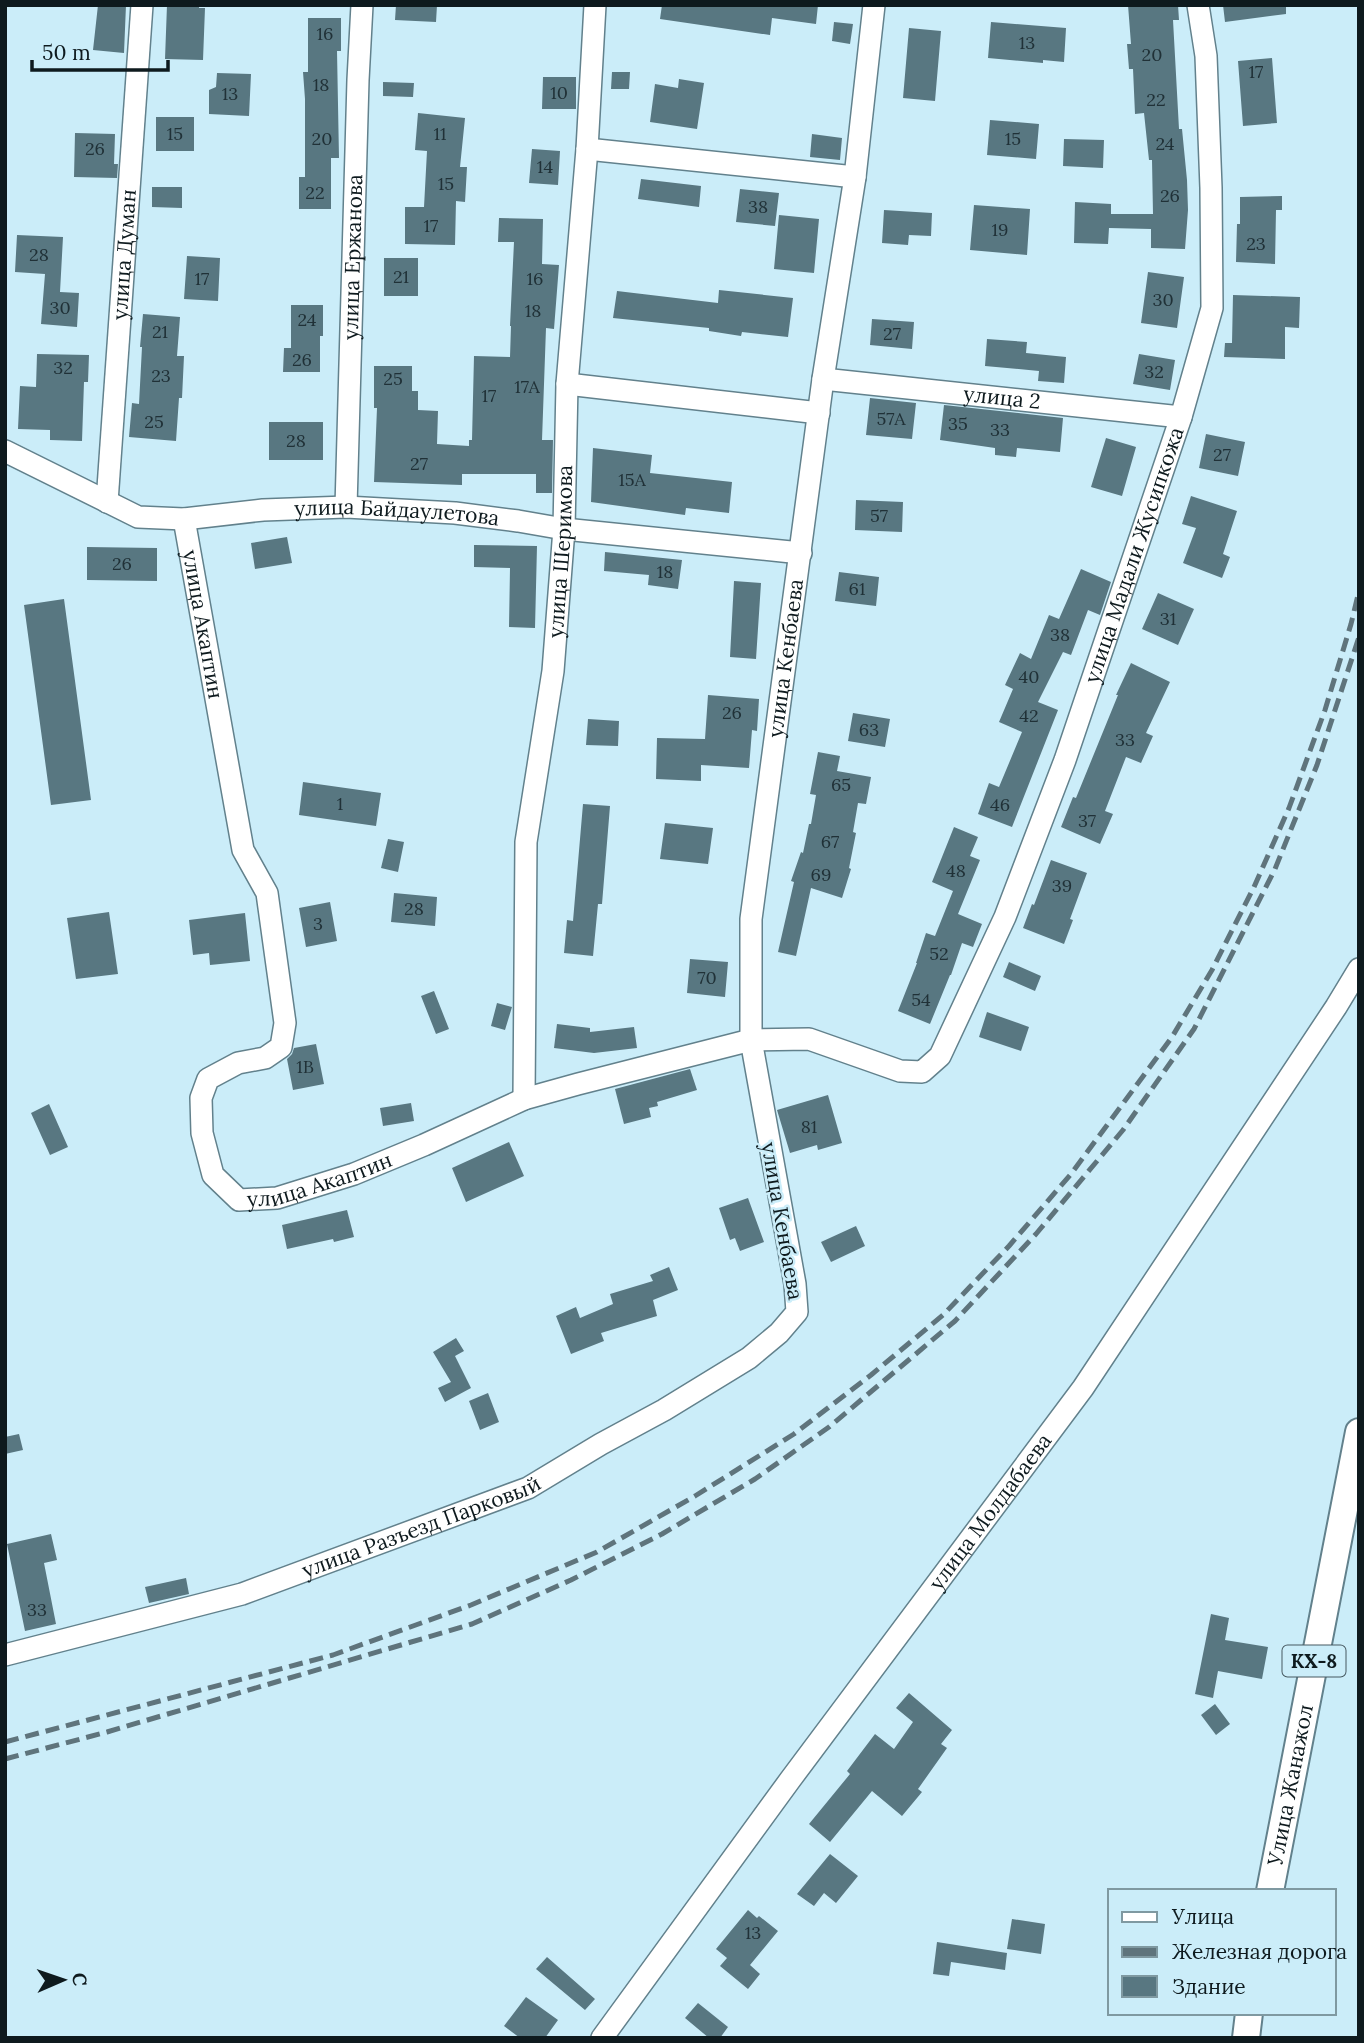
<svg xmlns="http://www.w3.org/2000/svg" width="1364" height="2043" viewBox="0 0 1364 2043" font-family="Lora,serif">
	<rect width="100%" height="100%" fill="#cbedf9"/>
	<path fill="#587781" d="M98,5H126L124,53L93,50Z
		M167,5H199V8H205L203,60L165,59Z
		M396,5H437L436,22L395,20Z
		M662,5H818L816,24L772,18L770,35L660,19Z
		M1128,5H1178L1179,20H1173L1179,129H1182L1187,180L1188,210L1185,249L1151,248V229L1109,228L1108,244L1074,243L1075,202L1111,204V214H1153L1152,160H1149L1144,113L1135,114L1133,69H1129L1127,44H1131Z
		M1223,5H1286V14L1225,22Z
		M308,18H341V51H337L339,158H331V209H299V177H305V99L303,72H308Z
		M834,22L853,24L850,44L832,41Z
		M991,22L1066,28L1064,62L1043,60V63L988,58Z
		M909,28L941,31L935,101L903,98Z
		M1272,58L1277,123L1243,126L1238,61Z
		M612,72H630L629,89H611Z
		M217,73L251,74L249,116L209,114V90L216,87Z
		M543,77H576V109H542Z
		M679,79L704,83L697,129L650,122L655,84L678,88Z
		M383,82L414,83L413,97L383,96Z
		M418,113L465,118L460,167H467L465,202L456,201L455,245L405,244V207H424L427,151L415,150Z
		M156,117H194V151H156Z
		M990,120L1039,124L1036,159L987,155Z
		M75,133L115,134L114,164H118L117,178L74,177Z
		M812,134L842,138L840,160L810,157Z
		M1064,139L1104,140L1103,168L1063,166Z
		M532,149L560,151L558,185L529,183Z
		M641,179L701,186L699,207L638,199Z
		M152,187H182V208L152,207Z
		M740,189L779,193L775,226L736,222Z
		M1282,196V210H1276L1275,264L1236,262L1237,224H1240V197Z
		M974,205L1030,209L1027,255L970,250Z
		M884,210L932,213L931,236L909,235L908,245L882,243Z
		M779,215L819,219L814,273L774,269Z
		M499,218L543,219L542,264L559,265L554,329L546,328L542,440H553L552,493H536V474H462V485L374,482L377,408H374V366H412V391H418V410L438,411L437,444L469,446V440H472L474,356L510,357L511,326H510L514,242H498Z
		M17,235L63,237L60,292L79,293L77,327L41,324L45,274L15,272Z
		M187,256L220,258L218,301L184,299Z
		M384,258H418V296H384Z
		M1148,272L1184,277L1177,328L1141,323Z
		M719,290L793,298L788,337L742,332L741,336L709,331V328L613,318L617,291L718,303Z
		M1233,295L1300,297L1299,328L1285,327V359L1224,357L1225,343H1232Z
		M291,305H323V336H320V372H283L284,348H291Z
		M143,314L180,317L177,356H184L182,398H179L176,441L129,437L132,403L139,404L142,347H140Z
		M872,319L914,322L912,349L870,345Z
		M987,339L1027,342L1026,353L1066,357L1064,383L1038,381L1039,371L985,366Z
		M37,354L89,355L88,382H84L82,441L50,440V430L18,429L20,386L36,387Z
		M1139,354L1175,360L1170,390L1133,384Z
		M870,398L916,403L912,439L866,435Z
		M944,405L1063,418L1060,452L1017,448L1016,457L995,455V448L940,440Z
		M269,422H323V460H269Z
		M1206,434L1245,442L1238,476L1199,468Z
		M1106,438L1136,447L1122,496L1091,487Z
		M593,448L652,455L650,473L732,482L729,513L686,508L685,515L591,502Z
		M1191,496L1237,511L1223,554L1230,557L1222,578L1183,563L1196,528L1182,524Z
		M856,500L903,502L902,532L855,530Z
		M287,537L292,563L255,569L251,543Z
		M474,545L537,546L535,628L509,627L510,568L474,567Z
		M87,547L157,548V581L87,580Z
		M605,552L682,560L678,589L648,585L649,575L604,571Z
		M1081,569L1111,582L1100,615L1088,610L1071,655L1063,652L1038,702L1058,710L1012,827L978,814L989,783L999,787L1022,732L999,722L1013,689L1005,685L1020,653L1031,659L1049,615L1059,619Z
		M839,572L879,577L876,606L835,601Z
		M734,581L761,583L756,659L730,657Z
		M1158,593L1194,609L1178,645L1142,629Z
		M64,599L91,800L51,805L24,605Z
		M1131,663L1170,682L1146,733L1153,736L1141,763L1126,757L1105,811L1113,814L1100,844L1061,827L1073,797L1076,798L1118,695H1116Z
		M708,695L759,699L757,731L752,730L749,768L701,765V781L656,779L657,738L705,739Z
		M853,713L890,719L885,747L848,741Z
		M588,719L619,721L618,746L586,745Z
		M818,752L840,756L837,771L871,777L866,804L858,803L853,832L856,833L849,868L851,869L842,898L811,888L796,956L778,952L794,882L791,881L801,852L803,853L809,824H811L816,795L810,794Z
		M303,782L381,793L376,826L299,815Z
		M583,804L610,806L602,904H598L593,956L564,953L567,920L573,921Z
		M665,823L713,828L708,864L660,859Z
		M954,827L978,837L970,856L980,860L958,914L982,924L973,947L962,943L951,975H950L930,1024L898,1011L917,963H916L926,933L935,936L953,891L932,882Z
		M388,839L404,842L398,872L381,868Z
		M1051,860L1087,873L1070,919L1073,920L1064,944L1023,928L1032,904L1034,905Z
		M394,893L437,897L435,926L391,922Z
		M330,902L337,941L306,947L299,908Z
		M109,912L118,974L76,979L67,918Z
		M245,913L250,961L210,965L209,953L193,955L189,920Z
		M690,959L728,962L725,997L687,993Z
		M1009,962L1041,976L1035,991L1003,977Z
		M434,991L449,1029L436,1034L421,996Z
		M497,1003L512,1007L505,1030L491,1026Z
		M987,1012L1029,1027L1021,1051L979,1037Z
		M557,1024L590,1028V1032L634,1027L637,1048L594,1053L554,1048Z
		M316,1044L324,1084L293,1090L287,1059L292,1054L294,1048Z
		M690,1069L697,1090L657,1102L658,1106L649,1108L651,1117L624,1124L615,1089Z
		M828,1095L842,1143L818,1150L817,1145L790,1153L777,1110Z
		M411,1103L414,1121L383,1126L380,1108Z
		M49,1104L68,1147L50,1155L31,1113Z
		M509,1142L524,1176L466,1202L452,1168Z
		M748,1198L764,1242L740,1251L735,1238L730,1240L719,1208Z
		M347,1210L354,1237L334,1242L333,1239L287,1249L282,1225Z
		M856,1226L865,1246L831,1262L821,1242Z
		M669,1267L678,1290L653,1300L657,1316L601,1333L604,1341L571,1354L556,1316L576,1307L580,1318L613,1304L610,1294L653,1281L650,1275Z
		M456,1338L464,1351L455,1356L471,1388L445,1402L438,1388L451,1382L433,1352Z
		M488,1393L499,1422L480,1430L469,1401Z
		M19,1434L23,1450L5,1454V1437Z
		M51,1534L57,1560L44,1563L56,1624L25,1631L7,1544Z
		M186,1578L189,1594L149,1603L145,1587Z
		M1211,1614L1229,1618L1225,1640L1268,1647L1262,1679L1218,1671L1213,1698L1195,1694Z
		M909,1693L952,1730L941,1744L947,1748L918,1789L922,1792L902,1816L872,1791L830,1842L809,1824L850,1774L847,1771L875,1734L894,1749L913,1722L896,1708Z
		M1215,1704L1230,1724L1216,1735L1201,1715Z
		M830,1854L858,1876L836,1903L824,1893L814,1906L797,1894Z
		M748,1910L757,1918L759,1916L778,1931L750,1965L760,1974L748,1989L720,1966L727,1958L716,1949Z
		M1012,1919L1045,1924L1041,1954L1007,1949Z
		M937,1942L1007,1953L1005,1970L951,1962L949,1976L933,1974Z
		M547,1957L595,1999L585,2010L536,1969Z
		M526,1997L558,2020L545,2038H520L504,2026Z
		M698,2003L728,2027L720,2038H709L685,2018Z"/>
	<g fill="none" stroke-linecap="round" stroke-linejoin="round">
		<defs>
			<g id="minor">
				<path d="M587,149L855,177"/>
				<path id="s1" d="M823,379L1181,417"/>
				<path d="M567,384L819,413"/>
				<path id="s2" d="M5,451L138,517L184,519L263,510L346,507L455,513L518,521L564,529L801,553"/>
				<path id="s3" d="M107,502L142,5"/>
				<path id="s4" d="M346,507L358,80L362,5"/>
				<path id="s5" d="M184,519L243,850L267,893L285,1023L281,1047L265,1058L238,1063L208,1079L201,1098L202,1133L213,1175L239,1200L277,1198L354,1174L424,1145L524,1099L578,1084L751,1040L809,1039L900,1071L922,1072L940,1056L1005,917L1065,760L1181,417L1212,308L1211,188L1206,56L1198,5"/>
				<path id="s6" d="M524,1099L526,842L553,671L564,529L567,384L587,149L595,5"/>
				<path id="s7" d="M5,1655L242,1594L528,1488L601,1444L664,1410L749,1358L779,1333L797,1312L795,1284L751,1040V919L823,379L855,177L874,5"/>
				<path id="s8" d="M602,2038L790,1780L1083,1388L1336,1007L1359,969"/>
			</g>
			<g id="major">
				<path id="s9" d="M1270,1891L1359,1432"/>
				<path d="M1246,2038L1249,2013"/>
			</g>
		</defs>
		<use href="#minor" stroke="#62818c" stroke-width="24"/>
		<use href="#major" stroke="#62818c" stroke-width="30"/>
		<use href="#minor" stroke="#fff" stroke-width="21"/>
		<use href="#major" stroke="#fff" stroke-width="26"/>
		<path stroke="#5f747c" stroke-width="5" stroke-dasharray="14 7" stroke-linecap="butt" d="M5,1742L333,1655L471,1605L597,1552L695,1496L794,1434L871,1375L943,1315L1009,1246L1071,1174L1172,1037L1212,970L1254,887L1289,808L1325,710L1351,624L1359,591
			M5,1759L107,1732L472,1624L571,1580L662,1534L755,1479L829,1427L955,1321L1036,1234L1123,1130L1194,1029L1275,869L1317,765L1359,637"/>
	</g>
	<g text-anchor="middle" stroke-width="5" stroke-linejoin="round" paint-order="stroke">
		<g font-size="18" fill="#203137">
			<text x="325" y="40">16</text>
			<text x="1027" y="49">13</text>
			<text x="1152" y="61">20</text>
			<text x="1256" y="78">17</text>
			<text x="321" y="91">18</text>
			<text x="559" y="99">10</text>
			<text x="230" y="100">13</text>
			<text x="1156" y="106">22</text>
			<text x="175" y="140">15</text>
			<text x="440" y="140">11</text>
			<text x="322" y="145">20</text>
			<text x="1013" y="145">15</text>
			<text x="1165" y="150">24</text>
			<text x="95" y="155">26</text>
			<text x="545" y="173">14</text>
			<text x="446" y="190">15</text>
			<text x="315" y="199">22</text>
			<text x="1170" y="202">26</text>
			<text x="758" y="213">38</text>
			<text x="431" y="232">17</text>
			<text x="1000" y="236">19</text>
			<text x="1256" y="250">23</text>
			<text x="39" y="261">28</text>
			<text x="401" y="283">21</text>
			<text x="202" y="285">17</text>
			<text x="535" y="285">16</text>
			<text x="1163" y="306">30</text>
			<text x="60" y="314">30</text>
			<text x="533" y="317">18</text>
			<text x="307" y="326">24</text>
			<text x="160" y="338">21</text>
			<text x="892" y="340">27</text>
			<text x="302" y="366">26</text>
			<text x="63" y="374">32</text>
			<text x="1154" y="378">32</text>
			<text x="161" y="382">23</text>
			<text x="393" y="385">25</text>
			<text x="527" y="393">17А</text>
			<text x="489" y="402">17</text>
			<text x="891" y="425">57А</text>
			<text x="154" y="428">25</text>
			<text x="958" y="430">35</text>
			<text x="1000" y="436">33</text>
			<text x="296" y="447">28</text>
			<text x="1222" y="461">27</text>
			<text x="419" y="470">27</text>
			<text x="632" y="486">15А</text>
			<text x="879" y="522">57</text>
			<text x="122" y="570">26</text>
			<text x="665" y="578">18</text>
			<text x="857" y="595">61</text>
			<text x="1168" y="625">31</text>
			<text x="1060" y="641">38</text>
			<text x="1029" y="683">40</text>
			<text x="732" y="719">26</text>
			<text x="1029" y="722">42</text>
			<text x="869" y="736">63</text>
			<text x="1125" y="746">33</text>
			<text x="841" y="791">65</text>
			<text x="340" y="810">1</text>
			<text x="1000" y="811">46</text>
			<text x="1087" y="827">37</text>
			<text x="830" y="848">67</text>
			<text x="956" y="877">48</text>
			<text x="821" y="881">69</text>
			<text x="1062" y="892">39</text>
			<text x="414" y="915">28</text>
			<text x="318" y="930">3</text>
			<text x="939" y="960">52</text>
			<text x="707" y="984">70</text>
			<text x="921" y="1006">54</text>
			<text x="305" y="1073">1В</text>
			<text x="809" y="1133">81</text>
			<text x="37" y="1616">33</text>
			<text x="753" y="1939">13</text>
		</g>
		<rect fill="#cbedf9" stroke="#475960" stroke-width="2" x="1282.5" y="1645.5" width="63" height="31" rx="5"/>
		<g font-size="19" font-weight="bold" fill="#0e1a1e">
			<text x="1314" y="1668">КХ-8</text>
		</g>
		<g font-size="21" fill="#0e1a1e" stroke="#cbedf9">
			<text dy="7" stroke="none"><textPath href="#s3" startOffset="248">улица Думан</textPath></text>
			<text dy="7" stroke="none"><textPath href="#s4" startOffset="250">улица Ержанова</textPath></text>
			<text dy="7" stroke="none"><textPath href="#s1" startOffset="180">улица 2</textPath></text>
			<text dy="7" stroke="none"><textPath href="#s2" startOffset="408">улица Байдаулетова</textPath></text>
			<text dy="7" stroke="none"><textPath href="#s6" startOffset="550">улица Шеримова</textPath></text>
			<text dy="7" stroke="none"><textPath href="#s5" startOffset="2034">улица Мадали Жусипкожа</textPath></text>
			<text dy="7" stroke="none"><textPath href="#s5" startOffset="107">улица Акаптин</textPath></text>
			<text dy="7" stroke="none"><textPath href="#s7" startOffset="1533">улица Кенбаева</textPath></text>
			<text dy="7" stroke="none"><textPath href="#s5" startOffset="840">улица Акаптин</textPath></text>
			<text transform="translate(782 1221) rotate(80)" y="7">улица Кенбаева</text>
			<text dy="7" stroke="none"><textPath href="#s8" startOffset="654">улица Молдабаева</textPath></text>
			<text dy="7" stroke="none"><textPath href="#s7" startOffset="436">улица Разъезд Парковый</textPath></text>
			<text dy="7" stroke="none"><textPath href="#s9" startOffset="108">Улица Жанажол</textPath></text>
		</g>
	</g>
	<rect width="1364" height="2043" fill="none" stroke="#0e1a1e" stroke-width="14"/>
	<rect x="1108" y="1889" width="228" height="126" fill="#cbedf9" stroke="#7f99a1" stroke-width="2"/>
	<rect x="1122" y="1912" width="35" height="10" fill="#ffffff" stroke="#7f99a1" stroke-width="2"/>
	<text x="1172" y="1924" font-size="21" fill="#0e1a1e">Улица</text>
	<rect x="1122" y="1947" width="35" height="10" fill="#5f747c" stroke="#7f99a1" stroke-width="2"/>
	<text x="1172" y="1959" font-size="21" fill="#0e1a1e">Железная дорога</text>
	<rect x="1122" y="1976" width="35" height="21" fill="#587781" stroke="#7f99a1" stroke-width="2"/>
	<text x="1172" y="1994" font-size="21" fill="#0e1a1e">Здание</text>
	<g transform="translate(63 1980) rotate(88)" stroke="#cbedf9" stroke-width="5" paint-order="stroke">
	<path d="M0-5L12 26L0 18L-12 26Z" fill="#0e1a1e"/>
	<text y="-10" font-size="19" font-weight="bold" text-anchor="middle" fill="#0e1a1e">С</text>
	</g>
	<path d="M32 60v10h136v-10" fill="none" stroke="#0e1a1e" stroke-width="3.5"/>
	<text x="42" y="60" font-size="21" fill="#0e1a1e" stroke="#cbedf9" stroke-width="5" paint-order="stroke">50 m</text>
</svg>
